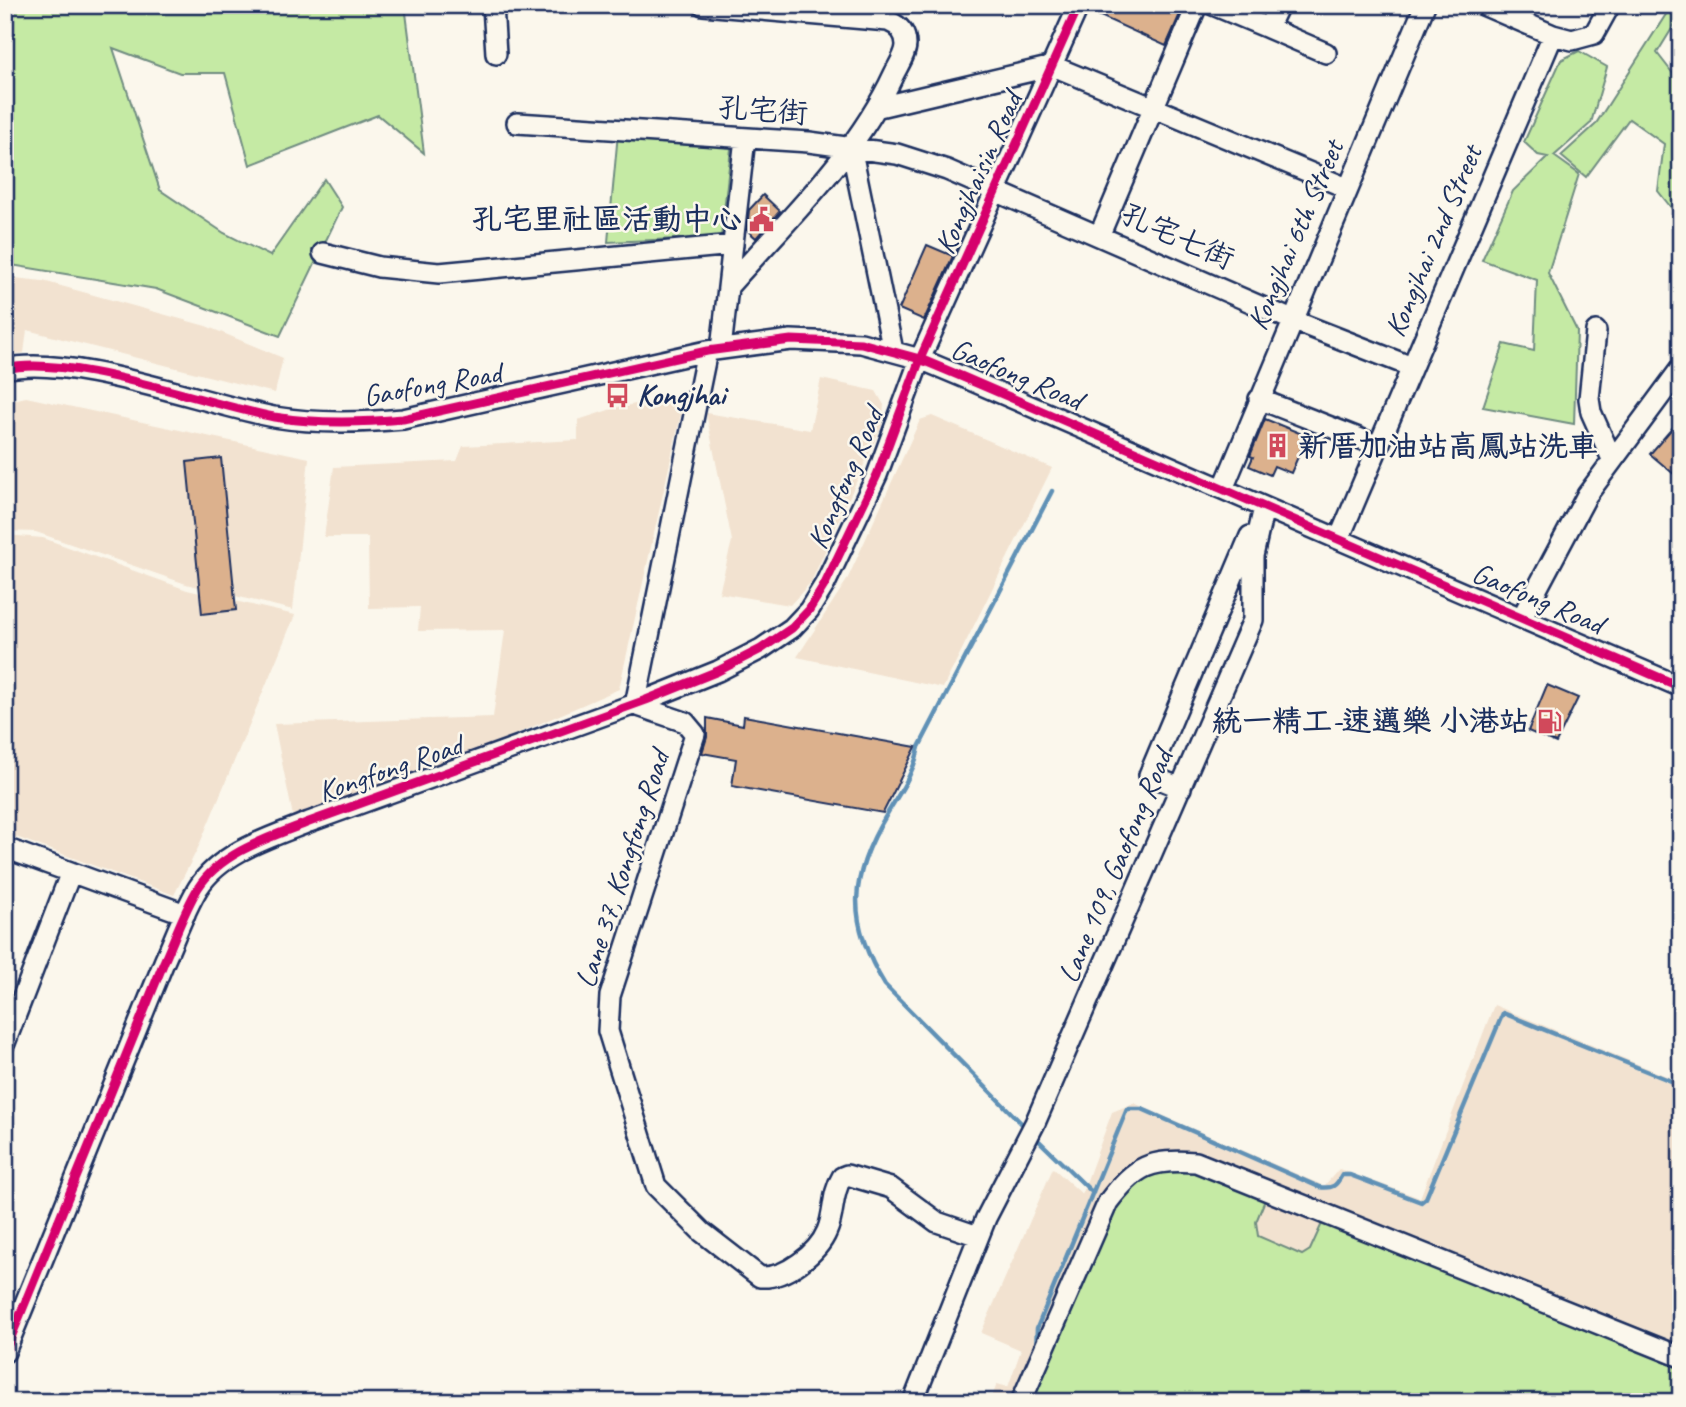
<svg xmlns="http://www.w3.org/2000/svg" width="1686" height="1407" viewBox="0 0 1686 1407" font-family="Caveat,'LXGW WenKai TC',sans-serif">
	<rect width="100%" height="100%" fill="#fbf7ec"/>
	<filter id="ink" filterUnits="userSpaceOnUse"><feTurbulence type="fractalNoise" baseFrequency=".0143" numOctaves="2"/><feDisplacementMap in="SourceGraphic" scale="14" xChannelSelector="R" yChannelSelector="G"/><feConvolveMatrix kernelMatrix="1 2 1 2 8 2 1 2 1" color-interpolation-filters="sRGB"/></filter>
	<g filter="url(#ink)">
		<path fill="#f2e2d0" d="M5,277L43,281L206,326L283,358L275,393L27,330L24,353L5,355Z
			M821,379L876,391L884,405L882,425L811,582L790,605L719,593L732,541L706,413L810,430Z
			M26,397L309,458L293,610L186,584L36,532L5,531V402Z
			M666,399L683,405L619,689L500,741L293,816L274,724L493,717L505,630L418,631L420,607L369,608L368,537H324L334,467L457,461L463,446L578,440V420L618,407Z
			M932,416L1052,468L943,688L797,657L847,580L920,420Z
			M5,535L43,538L187,590L295,615L198,848L174,895L5,833Z
			M1494,1005L1681,1082V1402H990L997,1384L1008,1387L1021,1350L981,1333L1053,1168L1082,1194L1112,1112L1134,1103L1324,1186L1339,1169L1420,1198Z"/>
		<path fill="#c5eaa4" stroke="#708c81" stroke-width="2" d="M5,5H405L424,153L378,115L250,165L225,73H180L113,48L160,190L224,233L270,256L324,179L342,207L280,336L156,289L5,264Z
			M1672,5H1681V14L1657,53L1681,84V220L1658,191L1664,144L1629,119L1586,177L1561,156L1595,125Z
			M1579,51L1607,67L1591,123L1554,156L1579,174L1548,273L1577,331L1574,424L1483,407L1504,344L1534,351L1537,280L1482,260L1513,191L1548,157L1538,155L1524,142L1561,60Z
			M618,133L732,140L721,237L608,242Z
			M1166,1166L1199,1169L1267,1195L1256,1222L1258,1236L1302,1255L1310,1250L1324,1219L1681,1363V1402H1025L1112,1204L1132,1179Z"/>
		<g fill="none" stroke-linecap="round" stroke-linejoin="round">
			<path stroke="#6091b6" stroke-width="4.5" d="M1026,1128L885,985C846,921 849,877 887,814C900,792 914,773 919,747L1052,491
				M1035,1137L1093,1193
				M1036,1349L1037,1328L1127,1109H1142L1319,1187C1333,1189 1336,1186 1342,1175H1350L1421,1202L1426,1198L1503,1013L1681,1085
				M1007,1402L1019,1388"/>
		</g>
		<path fill="#dcb18d" stroke="#1b2f5e" stroke-width="2" d="M1102,5H1184L1166,46L1098,15Z
			M763,195L780,211L756,238L747,230L749,210Z
			M927,245L953,256L924,320L899,309Z
			M1681,418V480L1650,454Z
			M1265,419L1307,436L1291,473L1274,466L1270,475L1249,466L1253,457L1250,456Z
			M221,458L236,610L202,614L187,462Z
			M1547,685L1578,698L1556,743L1528,731Z
			M744,716L916,747L883,813L732,786L736,759L702,753L707,737V718L743,725Z"/>
		<g fill="none" stroke-linecap="round" stroke-linejoin="round">
			<defs>
				<path id="minor" d="M493,5L496,54
					M703,5L888,21C898,25 906,32 906,45C906,54 898,66 894,74C856,156 787,220 728,287
					M1213,5L1268,28L1279,5
					M1483,5L1553,35
					M1268,28L1326,53
					M879,107L1053,66L1347,188
					M517,123L809,142L897,154L947,170L1292,320L1412,367
					M851,147L893,351
					M1100,234L1197,5
					M323,253L379,267L439,273L733,245
					M1596,331L1589,399L1591,412L1612,459
					M721,349L745,138
					M707,351L635,705L685,722L695,734L610,996L608,1031L656,1186L702,1232L760,1277C785,1279 818,1253 827,1231C835,1213 831,1195 842,1177L847,1175L891,1188L937,1222L978,1236
					M5,369C70,353 204,404 274,417C317,424 360,423 403,419L707,351L791,340L861,343L920,359L963,377L1681,687
					M1259,399L1379,446
					M1223,489L1425,5
					M1339,539L1553,35L1572,40L1594,34L1610,5
					M1522,617L1587,495L1681,368
					M1181,788L1149,775L1250,536
					M5,848L185,914
					M5,1043L71,872
					M5,1352L164,962C175,938 184,911 198,888C221,852 271,837 309,822L646,700L718,671L761,649L792,628L809,610L825,584L877,475L920,359L1079,5
					M913,1402L986,1218L1035,1123L1253,620V556L1264,507
					M1021,1402L1108,1202C1136,1165 1150,1159 1196,1162L1681,1357"/>
			</defs>
			<use href="#minor" stroke="#1b2f5e" stroke-width="24"/>
			<use href="#minor" stroke="#fbf7ec" stroke-width="19"/>
			<defs>
				<path id="cycleway" d="M5,369C70,353 204,404 274,417C317,424 360,423 403,419L707,351L791,340L861,343L920,359L963,377L1681,687
					M5,1352L164,962C175,938 184,911 198,888C221,852 271,837 309,822L646,700L718,671L761,649L792,628L809,610L825,584L877,475L920,359L1079,5"/>
			</defs>
			<use href="#cycleway" stroke="#fbf7ec" stroke-width="13"/>
			<use href="#cycleway" stroke="#d6006c" stroke-width="9"/>
		</g>
	</g>
	<defs>
		<symbol id="civic-bare" viewBox="-9 -9 18 18"><path d="M-.6-6.5H3V-4.5H.6V-3L4-1V1h2V6H-6V1h2V-1L-.6-3ZM-1.2 2.5V6h2.4V2.5Z" fill="#d1495b" stroke="#fbf7ec" stroke-width="2.5" paint-order="stroke"/></symbol>
		<symbol id="bus-bare" viewBox="-9 -9 18 18"><path d="M-5-6H5V4H4V6H2V4H-2V6H-4V4H-5ZM-3.5-4V0h7V-4ZM-3.5 1.2v1.5H-2V1.2ZM2 1.2v1.5H3.5V1.2Z" fill="#d1495b" stroke="#fbf7ec" stroke-width="2.5" paint-order="stroke"/></symbol>
		<symbol id="building-bare" viewBox="-9 -9 18 18"><path d="M-4-6H4V6H1V3H-1V6H-4ZM-2.5-4.3h1.7v1.8h-1.7ZM.8-4.3h1.7v1.8H.8ZM-2.5-1h1.7V.8h-1.7ZM.8-1h1.7V.8H.8Z" fill="#d1495b" stroke="#fbf7ec" stroke-width="2.5" paint-order="stroke"/></symbol>
		<symbol id="fuel-bare" viewBox="-9 -9 18 18"><path d="M-5.5-6h7V0h2V4h1.3V-2.5L3-4.5l.8-.8L6-3V5H2.5V1h-1V6h-7ZM-4.2-4.7v3.2H.2V-4.7Z" fill="#d1495b" stroke="#fbf7ec" stroke-width="2.5" paint-order="stroke"/></symbol>
	</defs>
	<g fill-rule="evenodd">
		<use href="#civic-bare" x="744" y="202" width="35" height="35"/>
		<use href="#bus-bare" x="600" y="378" width="35" height="35"/>
		<use href="#building-bare" x="1260" y="428" width="35" height="35"/>
		<use href="#fuel-bare" x="1532" y="704" width="35" height="35"/>
	</g>
	<g text-anchor="middle" stroke-width="5" stroke-linejoin="round" paint-order="stroke">
		<g font-size="30" fill="#1b2f5e" stroke="#fbf7ec">
			<text transform="translate(763 110) rotate(4)" y="10">孔宅街</text>
			<text transform="translate(978 173) rotate(-66)" y="10">Kongjhaisin Road</text>
			<text transform="translate(1295 235) rotate(-67)" y="10">Kongjhai 6th Street</text>
			<text transform="translate(1178 236) rotate(24)" y="10">孔宅七街</text>
			<text transform="translate(1433 241) rotate(-67)" y="10">Kongjhai 2nd Street</text>
			<text transform="translate(1017 374) rotate(23)" y="10">Gaofong Road</text>
			<text transform="translate(432 384) rotate(-10)" y="10">Gaofong Road</text>
			<text transform="translate(845 478) rotate(-67)" y="10">Kongfong Road</text>
			<text transform="translate(1538 598) rotate(23)" y="10">Gaofong Road</text>
			<text transform="translate(390 768) rotate(-19)" y="10">Kongfong Road</text>
			<text transform="translate(1115 866) rotate(-67)" y="10">Lane 109, Gaofong Road</text>
			<text transform="translate(622 869) rotate(-72)" y="10">Lane 37, Kongfong Road</text>
		</g>
		<g font-size="30" font-weight="bold" fill="#1b2f5e" stroke="#fbf7ec" text-anchor="end">
			<text x="742" y="229">孔宅里社區活動中心</text>
			<text x="637" y="405" text-anchor="start">Kongjhai</text>
			<text x="1298" y="456" text-anchor="start">新厝加油站高鳳站洗車</text>
			<text x="1529" y="731">統一精工-速邁樂 小港站</text>
		</g>
	</g>
	<rect width="1686" height="1407" fill="none" stroke="#fbf7ec" stroke-width="28"/>
	<rect x="14" y="14" width="1658" height="1379" fill="none" stroke="#1b2f5e" stroke-width="2.5" filter="url(#ink)"/>
</svg>
